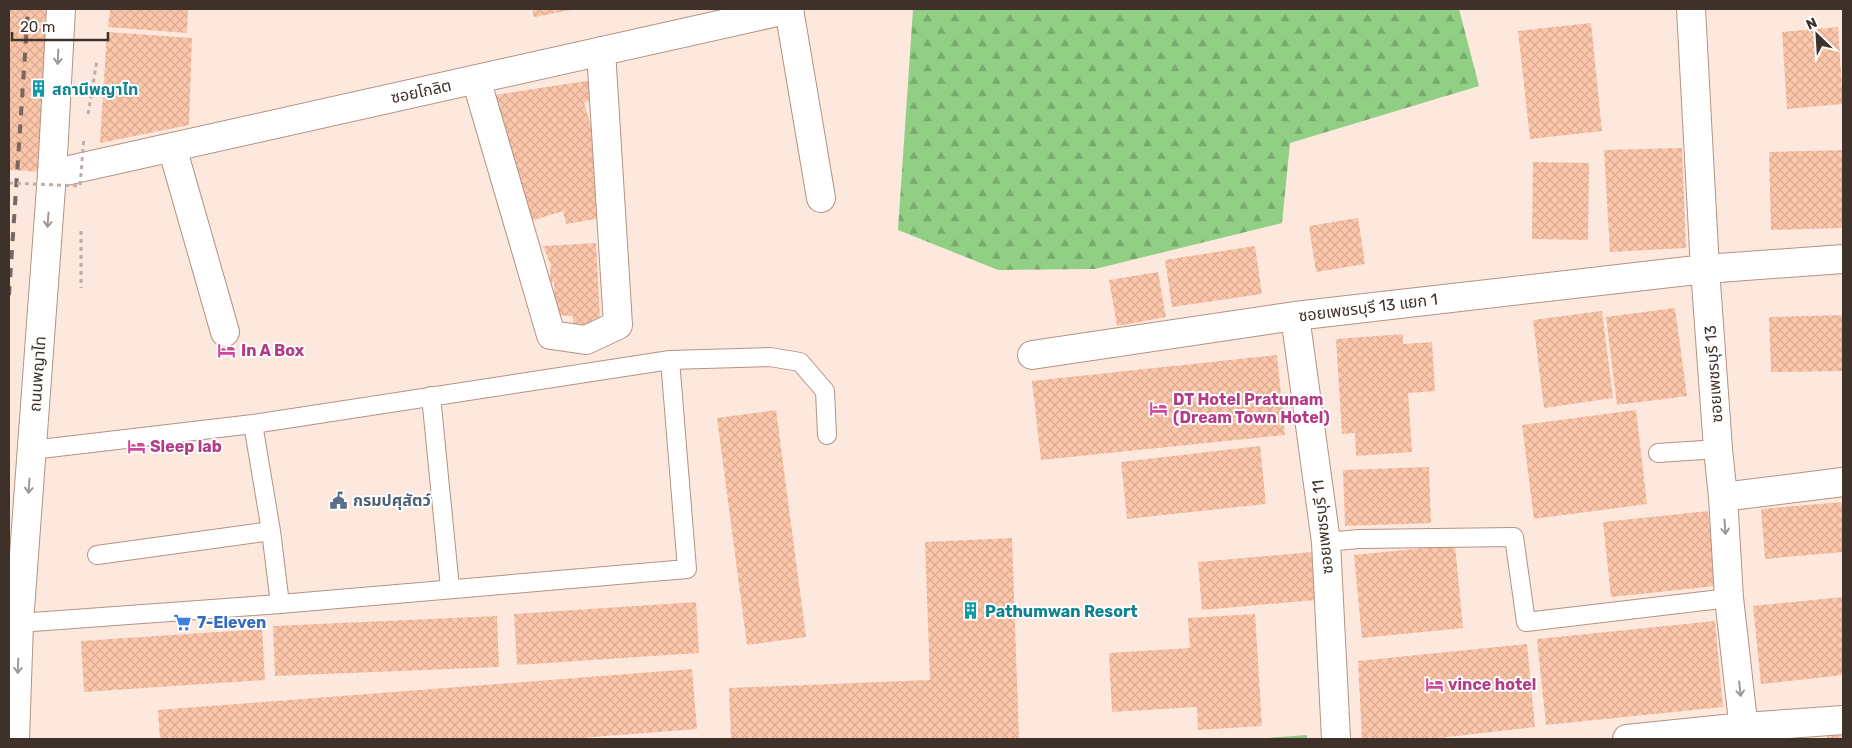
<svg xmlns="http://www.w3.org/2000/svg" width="1852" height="748" viewBox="0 0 1852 748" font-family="Rubik,'Noto Sans Thai',sans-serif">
	<defs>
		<pattern id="forest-firs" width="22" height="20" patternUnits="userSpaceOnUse" patternTransform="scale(1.25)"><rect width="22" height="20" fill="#91cf85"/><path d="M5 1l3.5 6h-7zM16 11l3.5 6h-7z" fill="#78a96d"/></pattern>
		<pattern id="building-cross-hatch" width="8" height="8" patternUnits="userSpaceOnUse" patternTransform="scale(1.25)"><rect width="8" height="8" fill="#fcc6ab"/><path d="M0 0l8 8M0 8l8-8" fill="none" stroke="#d9ab93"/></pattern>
	</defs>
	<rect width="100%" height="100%" fill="#fde8dd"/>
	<path fill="#95ca8b" d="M1307,735V739H1254Z"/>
	<path fill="url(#forest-firs)" d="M913,9H1459L1479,86L1290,143L1282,223L1095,269L998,270L898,230Z"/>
	<path fill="url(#building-cross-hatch)" d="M9,9H73L63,173L9,170Z
		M110,9H188L187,33L108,27Z
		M532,9H571V10L534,17Z
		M1591,23L1602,131L1530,139L1518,31Z
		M1838,27L1843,104L1787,109L1782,32Z
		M107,32L192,38L189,125L100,143Z
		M592,80L593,99L584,103L594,136L601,218L566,224L563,211L528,222L495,95Z
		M1682,148L1686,248L1610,252L1604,150Z
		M1843,150V228L1771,230L1769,152Z
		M1533,162L1589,163L1588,240L1532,239Z
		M1358,218L1365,264L1316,272L1309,226Z
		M596,243L600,319L583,326L573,324V316L550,315L554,297V282H549L551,265L543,246Z
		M1255,246L1262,294L1172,307L1165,260Z
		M1158,272L1166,317L1117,326L1109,280Z
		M1675,308L1687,396L1617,405L1606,317Z
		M1602,311L1613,398L1544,408L1533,320Z
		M1843,315V371L1771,372L1769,317Z
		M1403,334V344L1432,342L1435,391L1408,393L1412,452L1356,456L1355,433L1342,434L1336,339Z
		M1277,355L1285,435L1041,460L1032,381Z
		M776,410L806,637L747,645L717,418Z
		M1636,410L1647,504L1534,519L1522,425Z
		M1260,446L1266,504L1127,519L1121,462Z
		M1429,467L1431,523L1345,526L1343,470Z
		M1843,502V552L1765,559L1761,509Z
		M1708,511L1716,586L1611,597L1603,522Z
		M1012,538L1019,739H731L729,688L930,680L925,542Z
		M1455,545L1463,628L1362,638L1354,555Z
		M1312,552L1316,600L1202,610L1198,562Z
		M1843,597V675L1761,684L1753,606Z
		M696,602L699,653L517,665L514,614Z
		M1255,614L1262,726L1198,730L1197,707L1112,712L1109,653L1190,648L1188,618Z
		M497,616L499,667L275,676L273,626Z
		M1715,621L1723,707L1546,725L1537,639Z
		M262,629L265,680L84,692L81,641Z
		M1527,644L1535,727L1431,739H1362L1358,661Z
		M692,669L697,729L568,739H160L158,710Z
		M1843,733V739H1827V735Z"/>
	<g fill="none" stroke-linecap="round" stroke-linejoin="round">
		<defs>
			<path id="service" d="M431,396L450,588
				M253,424L271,531
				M32,450L253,424L670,360L770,357L800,362L825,391L827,435
				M1658,453L1718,449
				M1326,542L1359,539L1514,537L1526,622L1729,598
				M97,555L271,531L280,604
				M19,623L280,604L687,569L670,360"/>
			<path id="minor" d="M789,9L821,198
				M1691,9L1705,269L1718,449L1723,497L1729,598L1745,739
				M476,79L551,335L586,340L618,325L601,51
				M172,147L225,332
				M52,174L790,9
				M1295,316L1326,542L1336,739
				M1032,355L1295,316L1705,269L1843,259
				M1723,497L1843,482
				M1627,739L1744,727L1843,720"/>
			<path id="primary" d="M15,739L19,623L52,174L61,9"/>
		</defs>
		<use href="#service" stroke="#b39383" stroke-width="20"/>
		<use href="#minor" stroke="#b39383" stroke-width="30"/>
		<use href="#primary" stroke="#b39383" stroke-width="30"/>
		<path stroke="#c0ada4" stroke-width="3" stroke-dasharray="4 4" stroke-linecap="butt" d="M88,114L97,60
			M81,231V288"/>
		<use href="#service" stroke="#fff" stroke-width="18"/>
		<use href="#minor" stroke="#fff" stroke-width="28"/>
		<use href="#primary" stroke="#fff" stroke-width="28"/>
		<path stroke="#76675f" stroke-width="4" stroke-dasharray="9 9" stroke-linecap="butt" d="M9,295L28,9"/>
		<path stroke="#c0ada4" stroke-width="3" stroke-dasharray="4 4" stroke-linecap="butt" d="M9,183L80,186L84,137"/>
	</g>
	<defs><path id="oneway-shaft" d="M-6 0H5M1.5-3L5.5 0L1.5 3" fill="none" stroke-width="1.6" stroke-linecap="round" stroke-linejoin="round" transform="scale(1.25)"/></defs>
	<g stroke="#9e9894">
		<use href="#oneway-shaft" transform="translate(58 57) rotate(93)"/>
		<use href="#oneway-shaft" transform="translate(48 220) rotate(94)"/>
		<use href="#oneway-shaft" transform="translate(29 486) rotate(94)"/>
		<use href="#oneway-shaft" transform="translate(1725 527) rotate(86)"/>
		<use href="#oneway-shaft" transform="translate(18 666) rotate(92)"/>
		<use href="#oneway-shaft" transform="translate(1740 689) rotate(84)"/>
	</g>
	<defs>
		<symbol id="building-bare" viewBox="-9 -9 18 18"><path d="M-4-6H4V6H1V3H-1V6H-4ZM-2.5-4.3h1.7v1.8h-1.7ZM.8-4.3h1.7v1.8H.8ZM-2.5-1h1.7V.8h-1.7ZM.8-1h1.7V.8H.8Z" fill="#0f9aa8" stroke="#fff" stroke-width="2.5" paint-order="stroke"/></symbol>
		<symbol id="hotel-bare" viewBox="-9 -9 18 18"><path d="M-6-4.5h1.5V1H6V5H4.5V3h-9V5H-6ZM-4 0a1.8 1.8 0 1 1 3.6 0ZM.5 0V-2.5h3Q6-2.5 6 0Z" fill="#d1479c" stroke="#fff" stroke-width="2.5" paint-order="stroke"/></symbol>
		<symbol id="civic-bare" viewBox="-9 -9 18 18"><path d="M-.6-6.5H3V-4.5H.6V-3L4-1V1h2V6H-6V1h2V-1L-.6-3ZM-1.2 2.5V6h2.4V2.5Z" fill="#5c6f8a" stroke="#fff" stroke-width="2.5" paint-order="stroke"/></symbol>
		<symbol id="supermarket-bare" viewBox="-9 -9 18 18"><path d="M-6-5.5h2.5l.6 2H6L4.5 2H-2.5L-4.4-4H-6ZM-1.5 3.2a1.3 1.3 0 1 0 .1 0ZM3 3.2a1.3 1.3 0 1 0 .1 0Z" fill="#3f7fe0" stroke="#fff" stroke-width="2.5" paint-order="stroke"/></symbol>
	</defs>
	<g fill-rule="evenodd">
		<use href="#building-bare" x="26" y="76" width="25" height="25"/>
		<use href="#hotel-bare" x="214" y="338" width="25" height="25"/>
		<use href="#hotel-bare" x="1146" y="396" width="25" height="25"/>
		<use href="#hotel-bare" x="124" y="434" width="25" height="25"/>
		<use href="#civic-bare" x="326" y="488" width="25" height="25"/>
		<use href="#building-bare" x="958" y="598" width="25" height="25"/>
		<use href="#supermarket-bare" x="170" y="610" width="25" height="25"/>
		<use href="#hotel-bare" x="1422" y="672" width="25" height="25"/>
	</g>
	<g text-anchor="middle" stroke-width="4" stroke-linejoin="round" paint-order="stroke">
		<g font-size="16" font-weight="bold" fill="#0d838f" stroke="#fff" text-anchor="start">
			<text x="52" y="95">สถานีพญาไท</text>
			<text x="985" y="617">Pathumwan Resort</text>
		</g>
		<g font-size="16" fill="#3e312a" stroke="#fff">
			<text transform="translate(421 91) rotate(-12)" y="6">ซอยโกลิต</text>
			<text transform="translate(1368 307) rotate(-7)" y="6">ซอยเพชรบุรี 13 แยก 1</text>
			<text transform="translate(37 374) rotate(-86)" y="6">ถนนพญาไท</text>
			<text transform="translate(1713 374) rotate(-94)" y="6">ซอยเพชรบุรี 13</text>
			<text transform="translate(1322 527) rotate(-96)" y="6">ซอยเพชรบุรี 11</text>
		</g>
		<g font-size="16" font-weight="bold" fill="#b23c85" stroke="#fff" text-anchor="start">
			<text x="241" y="356">In A Box</text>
			<text x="1173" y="405">DT Hotel Pratunam<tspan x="1173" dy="18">(Dream Town Hotel)</tspan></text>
			<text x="150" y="452">Sleep lab</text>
			<text x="1448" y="690">vince hotel</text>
		</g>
		<g font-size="16" font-weight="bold" fill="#4e5e75" stroke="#fff" text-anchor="start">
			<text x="353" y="506">กรมปศุสัตว์</text>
		</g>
		<g font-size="16" font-weight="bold" fill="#366cbe" stroke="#fff" text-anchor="start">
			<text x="197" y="628">7-Eleven</text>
		</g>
	</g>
	<rect width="1852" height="748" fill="none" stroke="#3e312a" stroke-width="20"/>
	<g transform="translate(1817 35) rotate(335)" stroke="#ffffff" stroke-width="4" paint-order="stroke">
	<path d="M0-4L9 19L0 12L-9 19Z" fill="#3e312a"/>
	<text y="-8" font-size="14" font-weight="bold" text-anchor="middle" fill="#3e312a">N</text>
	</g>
	<path d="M12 32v8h96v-8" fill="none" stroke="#3e312a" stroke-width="2.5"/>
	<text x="20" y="32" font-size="15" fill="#3e312a" stroke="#ffffff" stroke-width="4" paint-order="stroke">20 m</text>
</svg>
